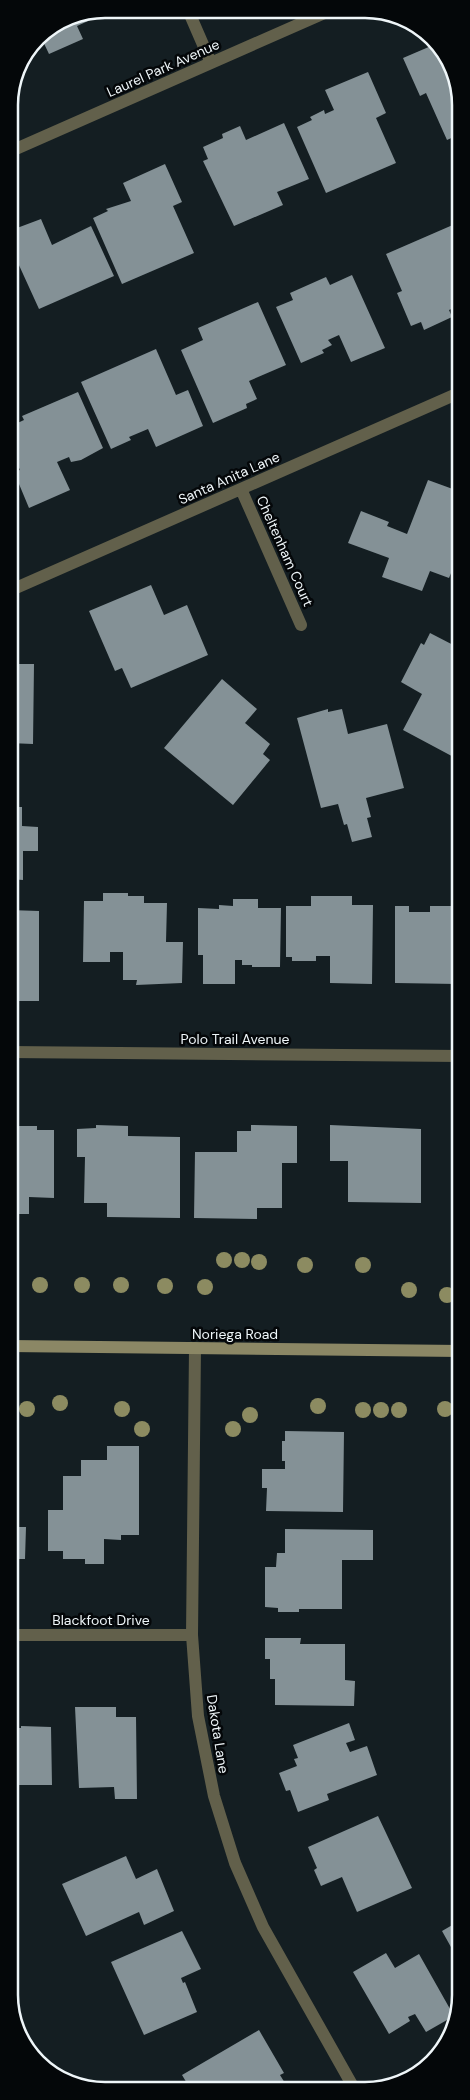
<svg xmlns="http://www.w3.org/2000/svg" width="470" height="2100" viewBox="0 0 470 2100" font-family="'DM Sans',sans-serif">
	<rect width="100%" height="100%" fill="#141e22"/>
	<path fill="#849196" d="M95,11L97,17L77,26L83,39L49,54L40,35L68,16Z
		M438,43L460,92V134L447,140L426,93L420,96L403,58Z
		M368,72L386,113L376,118L396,163L326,193L297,127L312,120L310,117L324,110L325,114L334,110L325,90Z
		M284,123L309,179L277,192L283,205L234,226L203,161L208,159L203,147L223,138L222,134L240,126L246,140Z
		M165,164L182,202L173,206L194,253L122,284L93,218L108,211L106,209L131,201L123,183Z
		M41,219L52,245L91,226L114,276L39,309L18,263L10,267L9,265V231Z
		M455,224L461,236V305L449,310L452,317L424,330L421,322L411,326L397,293L402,291L386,254Z
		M352,275L385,348L351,362L339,335L328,340L332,345L322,350L324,353L301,363L276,307L293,300L290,293L326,277L330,285Z
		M258,302L286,365L249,381L257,399L246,404L247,408L213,423L181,350L203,340L198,328Z
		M156,349L176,395L188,390L203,426L156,447L148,429L129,437L131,440L111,449L81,382Z
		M78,392L103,448L81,460L71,462L69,457L57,462L70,490L29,508L14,472L20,470L9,444V427L24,420L22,416Z
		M428,480L461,492V549L449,578L430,571L422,591L382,577L389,558L348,543L361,511L389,522L387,526L407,534Z
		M151,585L164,615L187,605L208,655L131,688L122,668L115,671L89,611Z
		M430,633L461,649L455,659L461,661V761L403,730L422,694L401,682L421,643L424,645Z
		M9,664H34L33,744L9,743Z
		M222,679L257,709L245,723L270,744L263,754L270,760L233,805L164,748Z
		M328,709V712L342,709L348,734L387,724L404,788L366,798L371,817L367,818L372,837L352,842L347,824L344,825L338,804L321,808L297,718Z
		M9,807H22V826L38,827V851H23V880L9,879Z
		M103,893H128V896H144V903H167L166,942H183L182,983L136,985L137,980H123V952H110V962H83L84,901H103Z
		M311,896H352V905H373L372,984L330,983V956H316V961H292V957H286V906H311Z
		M233,899H258V908H281L280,967H252V965H242V960H235V984H203V955H198V908L219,909V905L233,906Z
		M395,906H409V912H430V906H461V966H458L457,984L395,983Z
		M9,910L39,911V1001H9Z
		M96,1125L128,1126V1136L180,1137V1218L107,1217V1203H84L85,1157H77V1129L96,1128Z
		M251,1125L297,1126V1163H282V1208H257V1219L194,1218L195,1152H237V1131H251Z
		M330,1125L421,1129V1203L348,1202V1161H330Z
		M9,1126H37V1130H54V1198L29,1197V1214H9Z
		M454,1130H461V1166H454Z
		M285,1431L344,1432L343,1512L266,1511L267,1488H262V1469H285V1461H282V1441H285Z
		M107,1446H139V1535H121V1540L104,1539V1564H85V1559H63V1551H48V1510H63V1476H81V1460H107Z
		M9,1487H12V1527H26L25,1559H9Z
		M285,1529L373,1530V1560H342V1609H299V1612H278V1608L265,1607V1567H276L277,1553H285Z
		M461,1552V1569L453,1562Z
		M265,1638H301L300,1644H345V1680L355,1681L354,1706L275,1705V1679H270V1659H265Z
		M9,1704H12V1728H21V1726L51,1727L52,1785H9Z
		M75,1707H116V1717H136L137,1799H115L114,1787L79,1788Z
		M349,1723L355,1740L346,1743L350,1752L367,1746L377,1775L327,1794L329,1800L298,1812L290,1790L286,1791L279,1773L297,1766L294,1759L298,1758L293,1745Z
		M378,1816L412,1888L357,1912L342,1877L321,1886L314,1870L317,1868L308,1847Z
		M126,1856L136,1879L157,1869L174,1911L144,1925L139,1912L86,1936L62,1884Z
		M461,1920V1965L442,1931Z
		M182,1931L201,1969L181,1978L183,1983L185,1982L197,2012L144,2035L111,1962Z
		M386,1953L395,1968L419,1954L454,2016L426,2032L415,2014L408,2017L410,2021L389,2034L353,1972Z
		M259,2030L284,2073L280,2075L288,2088L284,2090H191L182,2075Z"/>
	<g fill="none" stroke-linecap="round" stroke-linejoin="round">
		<path stroke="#62604b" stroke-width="12" d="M188,10L211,63
			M9,152L329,11
			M241,489L301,625
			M9,591L461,392
			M9,1052L461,1056
			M195,1348L192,1635L198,1716L214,1796L235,1863L263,1927L355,2090
			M9,1635H192"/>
		<path stroke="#8b8765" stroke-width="12" d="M9,1346L461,1351"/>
	</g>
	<g fill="#8c8b61">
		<circle cx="224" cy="1260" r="8"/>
		<circle cx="242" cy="1260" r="8"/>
		<circle cx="259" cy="1262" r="8"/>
		<circle cx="305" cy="1265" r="8"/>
		<circle cx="363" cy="1265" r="8"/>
		<circle cx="40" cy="1285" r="8"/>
		<circle cx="82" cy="1285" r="8"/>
		<circle cx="121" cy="1285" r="8"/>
		<circle cx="165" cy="1286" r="8"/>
		<circle cx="205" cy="1287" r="8"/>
		<circle cx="409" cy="1290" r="8"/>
		<circle cx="447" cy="1295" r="8"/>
		<circle cx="60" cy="1403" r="8"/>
		<circle cx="318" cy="1406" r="8"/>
		<circle cx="27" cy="1409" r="8"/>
		<circle cx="122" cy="1409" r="8"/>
		<circle cx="445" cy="1409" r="8"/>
		<circle cx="363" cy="1410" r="8"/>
		<circle cx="381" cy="1410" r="8"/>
		<circle cx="399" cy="1410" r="8"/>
		<circle cx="250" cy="1415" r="8"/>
		<circle cx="142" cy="1429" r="8"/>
		<circle cx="233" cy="1429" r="8"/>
	</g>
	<g text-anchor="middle" stroke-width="5" stroke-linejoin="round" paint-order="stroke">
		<g font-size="14" fill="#eff6f9" stroke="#040709">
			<text transform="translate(163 68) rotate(-24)" y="5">Laurel Park Avenue</text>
			<text transform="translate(229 478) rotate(-24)" y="5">Santa Anita Lane</text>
			<text transform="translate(285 551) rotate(66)" y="5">Cheltenham Court</text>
			<text x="235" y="1044">Polo Trail Avenue</text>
			<text x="235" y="1339">Noriega Road</text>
			<text x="101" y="1625">Blackfoot Drive</text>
			<text transform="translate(218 1734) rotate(81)" y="5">Dakota Lane</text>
		</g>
	</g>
	<path d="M0 0H470V2100H0ZM105 18H365A87 87 0 0 1 452 105V1995A87 87 0 0 1 365 2082H105A87 87 0 0 1 18 1995V105A87 87 0 0 1 105 18Z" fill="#040709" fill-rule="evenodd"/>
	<path fill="none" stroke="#eff6f9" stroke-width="2.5" d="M105 18H365A87 87 0 0 1 452 105V1995A87 87 0 0 1 365 2082H105A87 87 0 0 1 18 1995V105A87 87 0 0 1 105 18Z"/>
</svg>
